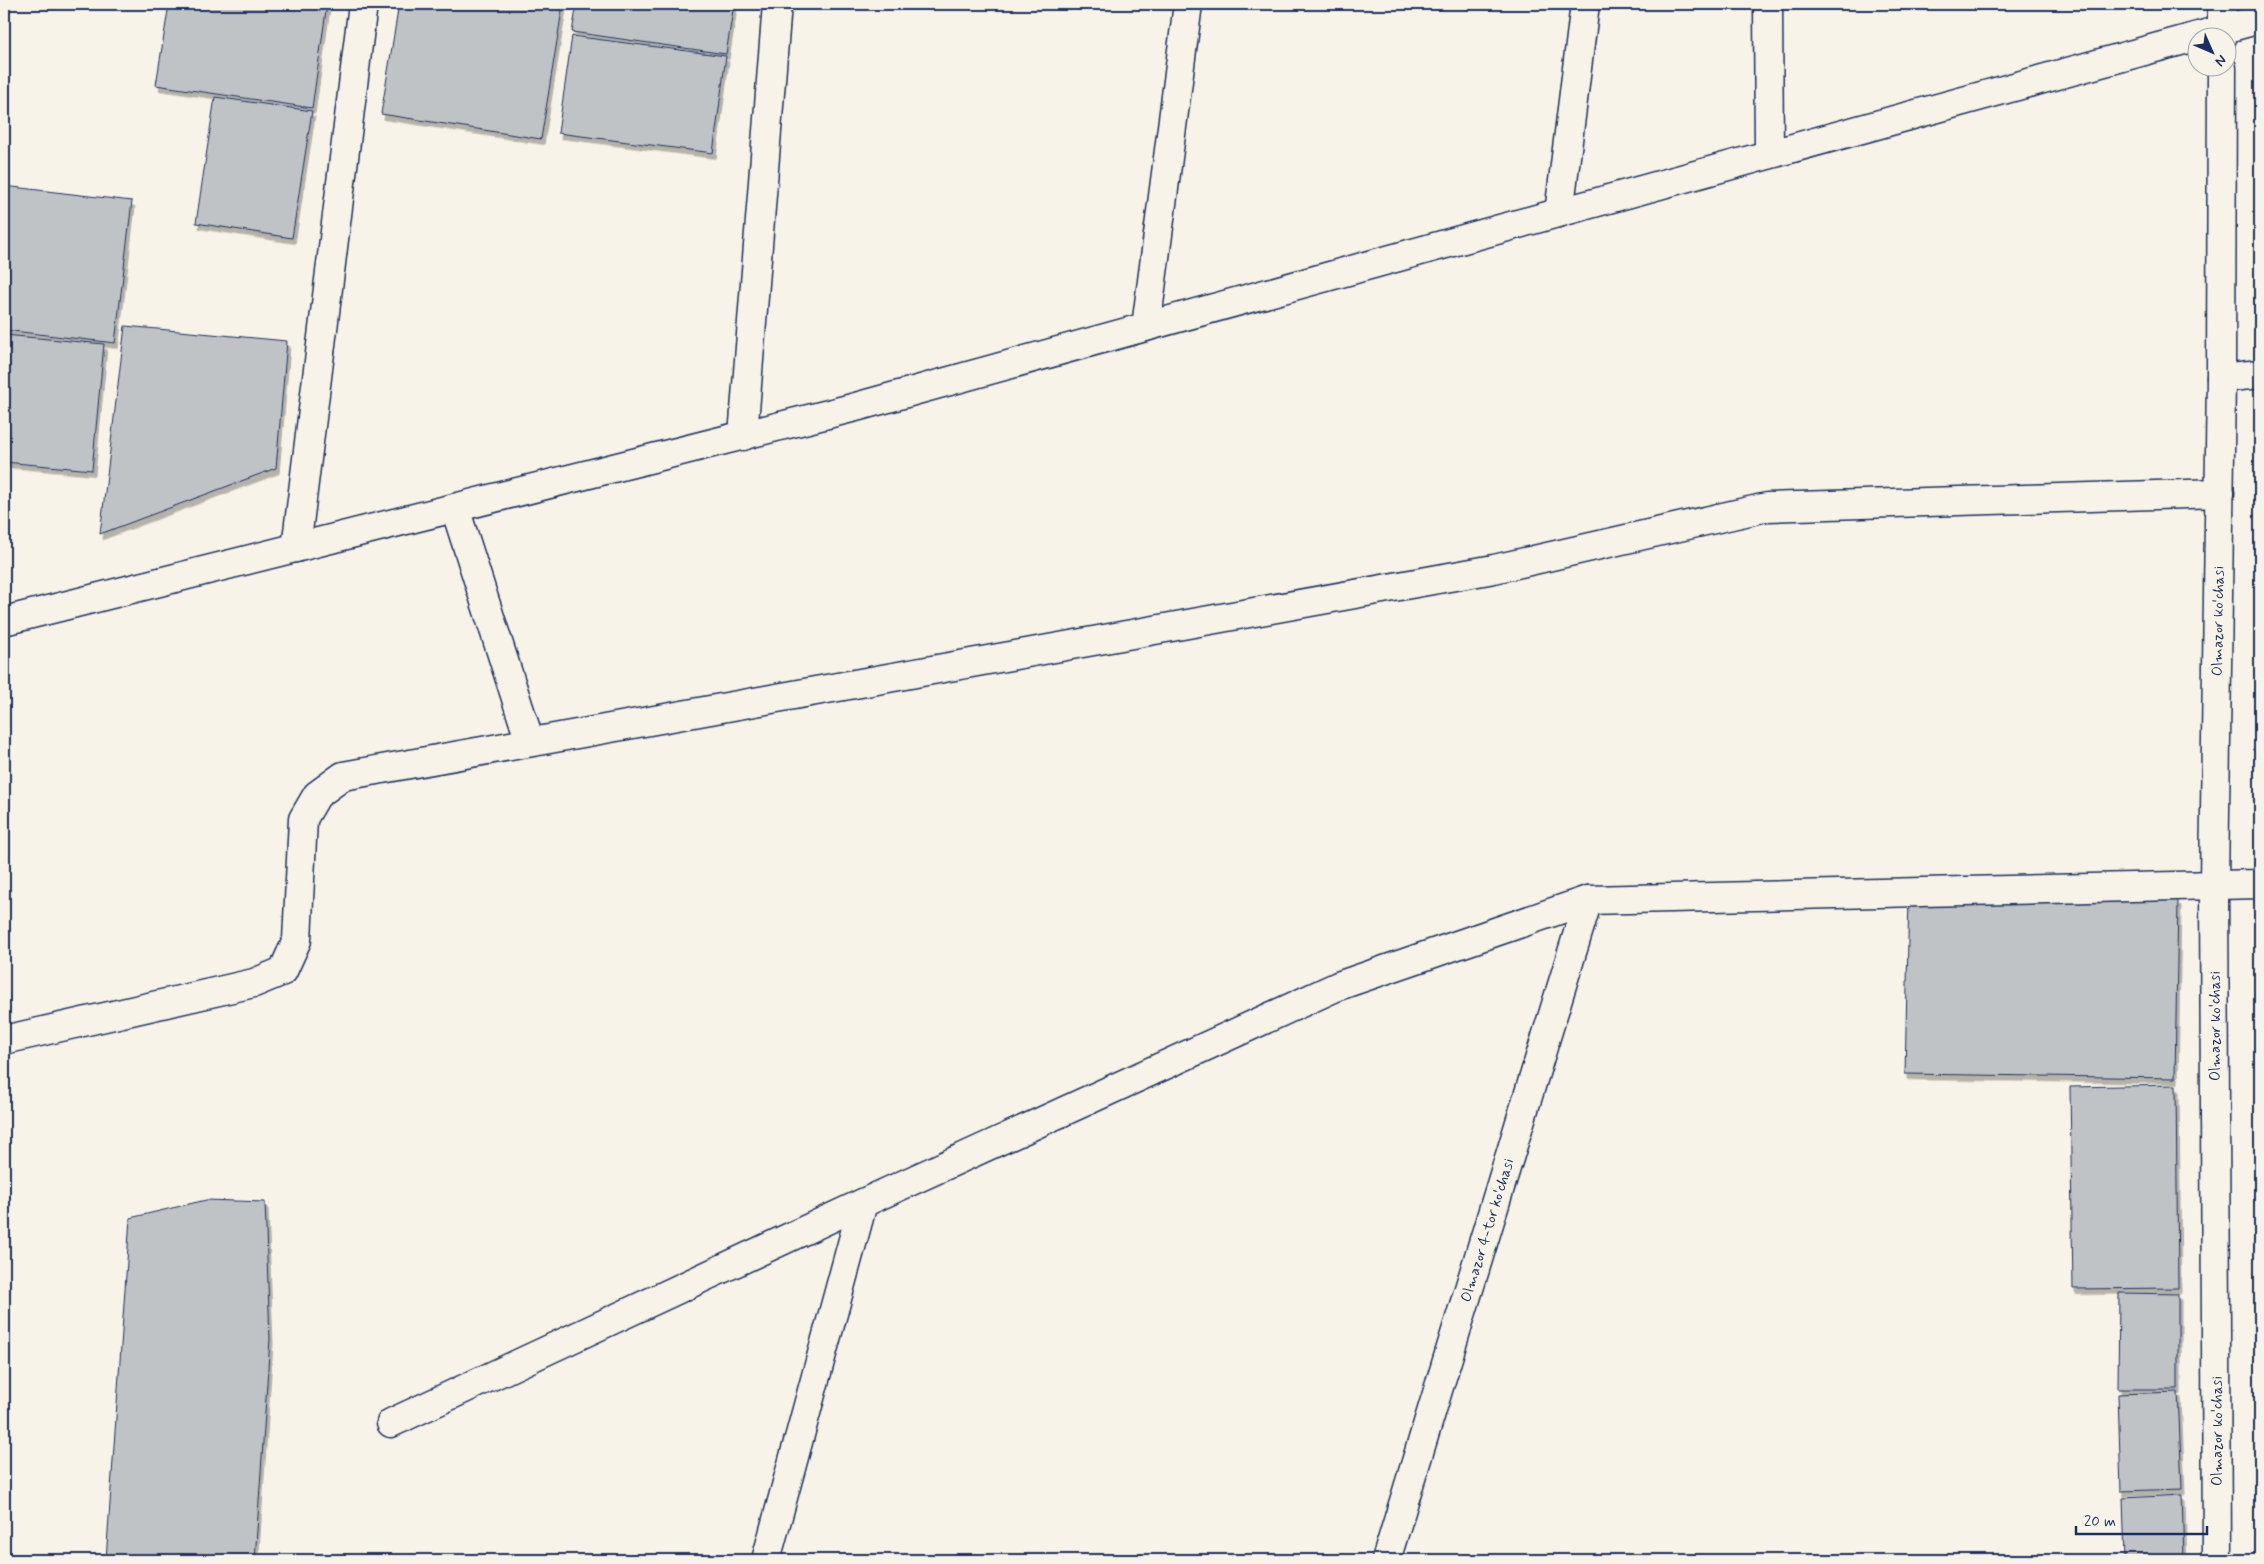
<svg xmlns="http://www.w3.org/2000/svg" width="2264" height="1564" viewBox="0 0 2264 1564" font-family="Mynerve,sans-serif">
	<defs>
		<filter id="shadow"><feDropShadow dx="3" dy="5.5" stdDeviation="0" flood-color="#0004"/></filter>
	</defs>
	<rect width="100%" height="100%" fill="#f7f3e8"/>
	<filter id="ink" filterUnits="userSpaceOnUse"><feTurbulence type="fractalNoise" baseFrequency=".02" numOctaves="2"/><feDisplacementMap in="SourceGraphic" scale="10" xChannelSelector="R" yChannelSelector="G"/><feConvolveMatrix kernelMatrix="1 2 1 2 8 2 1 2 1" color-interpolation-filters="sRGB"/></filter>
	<g filter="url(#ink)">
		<path fill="#c0c3c5" stroke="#1b2f5e" filter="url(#shadow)" d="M169,4H327L312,108L156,85Z
			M399,4H563L541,139L381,114Z
			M577,4H734L726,54L572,32Z
			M572,36L726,56L713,153L558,133Z
			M215,97L312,111L292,238L196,223Z
			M4,186L132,201L115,343L4,330Z
			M125,326L287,341L276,468L100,534Z
			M4,335L104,344L92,470L4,462Z
			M1909,896L2178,900L2175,1078L1905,1074Z
			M2176,1085L2178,1288L2073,1289L2070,1087Z
			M206,1200L265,1202L270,1339L255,1560H106L130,1218Z
			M2119,1293L2178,1294V1389H2118Z
			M2178,1392L2182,1489L2121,1491L2118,1394Z
			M2182,1495L2184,1560H2125L2123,1498Z"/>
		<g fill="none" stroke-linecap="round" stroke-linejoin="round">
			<defs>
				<g id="street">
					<path d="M1768,4L1769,154"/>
					<path d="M2222,4V38"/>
					<path d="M1559,213L1585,4"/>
					<path d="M1146,327L1188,4"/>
					<path d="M2221,378L2222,68"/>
					<path d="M743,436L777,4"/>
					<path d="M455,508L530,742"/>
					<path d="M296,548L363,4"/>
					<path d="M4,621L852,408L2260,19"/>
					<path d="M4,1040L254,983L283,971L297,940L303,819L317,795L343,776L1494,569L1767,507L2220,493"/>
					<path d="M391,1423L863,1203L1338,986L1588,900L2260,884"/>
					<path d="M766,1560L863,1203"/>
					<path id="s1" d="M1386,1560L1588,900"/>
					<path id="s2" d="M2217,1560L2214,884L2221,378L2260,374"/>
				</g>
			</defs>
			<use href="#street" stroke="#1b2f5e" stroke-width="31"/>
			<use href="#street" stroke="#f7f3e8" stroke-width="28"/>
		</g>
	</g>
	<g text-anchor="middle" stroke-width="4.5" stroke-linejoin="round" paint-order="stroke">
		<g font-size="15" fill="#1b2f5e" stroke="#f7f3e8">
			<text dy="5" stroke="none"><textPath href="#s2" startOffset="939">Olmazor ko'chasi</textPath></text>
			<text transform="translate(2215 1026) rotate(-90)" y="5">Olmazor ko'chasi</text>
			<text dy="5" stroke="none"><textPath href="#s1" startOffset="345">Olmazor 4-tor ko'chasi</textPath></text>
			<text transform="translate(2217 1431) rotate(-90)" y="5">Olmazor ko'chasi</text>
		</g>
	</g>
	<rect width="2264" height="1564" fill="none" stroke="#f7f3e8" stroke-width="20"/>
	<rect x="10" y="10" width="2244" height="1544" fill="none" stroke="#1b2f5e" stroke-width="2" filter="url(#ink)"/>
	<g transform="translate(2212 52) rotate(135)"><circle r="24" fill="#f7f3e8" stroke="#9fa5b1"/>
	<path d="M0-4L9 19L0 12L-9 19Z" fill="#1b2f5e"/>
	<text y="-8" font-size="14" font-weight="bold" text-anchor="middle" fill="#1b2f5e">N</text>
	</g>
	<path d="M2076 1526v8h131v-8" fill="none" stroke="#1b2f5e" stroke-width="2.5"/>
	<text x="2084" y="1526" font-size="15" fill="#1b2f5e" stroke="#f7f3e8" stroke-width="4" paint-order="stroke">20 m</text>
</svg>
